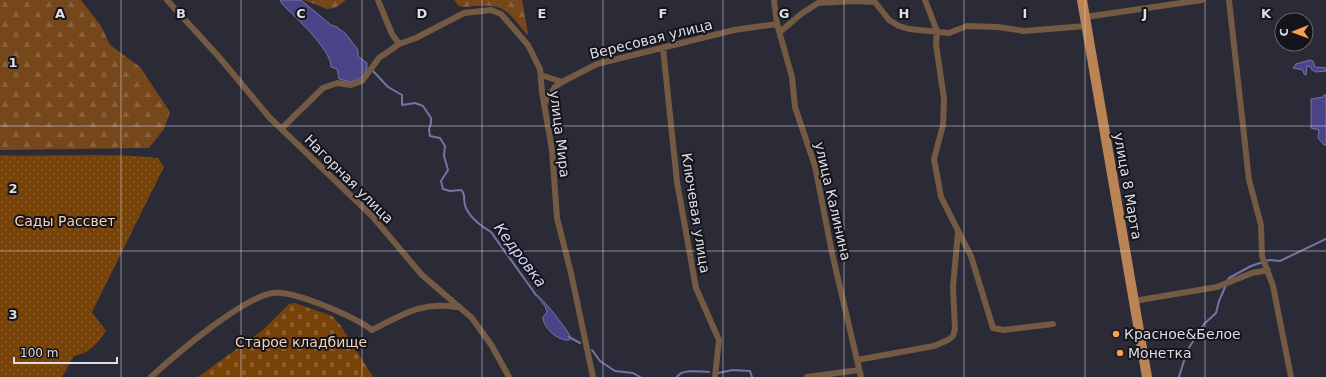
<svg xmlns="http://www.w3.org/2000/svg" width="1326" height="377" viewBox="0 0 1326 377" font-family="'DejaVu Sans',sans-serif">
	<defs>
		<pattern id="forest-firs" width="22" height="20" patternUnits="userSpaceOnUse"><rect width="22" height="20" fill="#76471b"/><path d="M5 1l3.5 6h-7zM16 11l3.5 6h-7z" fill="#89613c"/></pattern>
		<pattern id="cemetery-stones" width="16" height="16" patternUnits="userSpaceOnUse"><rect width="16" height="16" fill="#774207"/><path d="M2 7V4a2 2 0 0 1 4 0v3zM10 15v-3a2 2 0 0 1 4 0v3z" fill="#8a5d2b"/></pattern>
		<pattern id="garden-dots" width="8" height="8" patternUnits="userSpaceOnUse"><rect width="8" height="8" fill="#774207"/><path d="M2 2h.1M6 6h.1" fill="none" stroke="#8a5d2b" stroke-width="1.8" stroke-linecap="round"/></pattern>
	</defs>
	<rect width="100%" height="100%" fill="#2b2b38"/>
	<path fill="url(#forest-firs)" d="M0,0H81L101,26L110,45L140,67L170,112L164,129L149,148L0,150Z
		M304,0H346L335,8L327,9Z
		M454,0H522L528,33L527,35C503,4 502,4 463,7L459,6Z"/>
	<path fill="url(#cemetery-stones)" d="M295,303L332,316L341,326L373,377H198L263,330L289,304Z"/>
	<path fill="url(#garden-dots)" d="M0,155C53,157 106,152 158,158L164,167L92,312L106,331C97,344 90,353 74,356L62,377H0Z"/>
	<path fill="#4a4588" stroke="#7673a4" d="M280,0H301L331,25L337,27L346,34L358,50V56L367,63C368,74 360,79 351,82L339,79L337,69L331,67C331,49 295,17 282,4Z
		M1310,60L1313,61L1315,67L1326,68V71L1316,72L1312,70L1311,67L1307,66L1306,75L1304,74L1303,70L1293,68L1296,64Z
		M1324,95H1326V145H1324L1318,138L1319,130L1311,128V99L1323,97Z
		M535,294C540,294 570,333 571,338L569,340C558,341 543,328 543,317L547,312L545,306Z"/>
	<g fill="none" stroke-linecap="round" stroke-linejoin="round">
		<path stroke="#7673a4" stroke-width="2" d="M373,71L388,87L402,95V105L415,103L423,106L431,118V123L429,129L430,136L440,138L445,146L444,156L448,170L441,181L443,189L450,191L461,190C466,194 463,199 465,205C468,216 481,226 491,232L536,295
			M1226,282L1229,278L1251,266L1269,260L1280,261L1326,239
			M569,337L580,343
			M592,350L600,361L615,371L633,373L640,377
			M718,373L733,370L750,371L752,377
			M677,377C682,368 700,372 709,372
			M1179,377L1187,351L1204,324L1216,313L1219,301L1226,285"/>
		<path stroke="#745943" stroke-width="6" d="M167,0L219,57L270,118L372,216L422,275L472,318L492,346L509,377
			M378,0L392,34L399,44
			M774,0L777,24L792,77L795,107L815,166L832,253L861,377
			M925,0L937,31L936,44L944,99L943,125L934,159L941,197L971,256L993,328L1004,330L1053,324
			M1229,0L1249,180L1261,225L1262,256L1273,286L1291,377
			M1085,17L1202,0
			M780,32L801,14L818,3L854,1L875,2L889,20L899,26L909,29L949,33L967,26L998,27L1024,31L1086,26
			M663,48L677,182L696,288L719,340L715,377
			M541,75L562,82
			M544,104L555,87L562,82L597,64L734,30L777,24
			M281,129L323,88L337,83L351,85L362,81L379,58L399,44L416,38L464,13L491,10L501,14L528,45L540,69L542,92L552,150L557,218L571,273L593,377
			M1134,301L1217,287L1252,273L1268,270
			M857,360L934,346L948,340L953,336L955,329L953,287L958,232
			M151,377C175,355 243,297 273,293C294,290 355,317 372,330C402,315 421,301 456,307
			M807,377L859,370"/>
		<path stroke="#bb8455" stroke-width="10" d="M1082,0L1147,377"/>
	</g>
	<path fill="none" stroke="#dddde5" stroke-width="1" stroke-opacity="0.55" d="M121,0V377M241,0V377M362,0V377M482,0V377M603,0V377M723,0V377M844,0V377M964,0V377M1085,0V377M1205,0V377M0,126H1326M0,251H1326"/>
	<g fill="#fa9f4e" stroke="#14141a" stroke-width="1.5">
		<circle cx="1116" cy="334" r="4"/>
		<circle cx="1120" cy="353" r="4"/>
	</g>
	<g text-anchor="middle" stroke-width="4" stroke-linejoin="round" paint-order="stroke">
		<g font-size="14" fill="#dddde5" stroke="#14141a">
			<text transform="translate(651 39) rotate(-14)" y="5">Вересовая улица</text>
			<text transform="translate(560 134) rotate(83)" y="5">улица Мира</text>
			<text transform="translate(349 179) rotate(45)" y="5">Нагорная улица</text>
			<text transform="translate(1128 186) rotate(80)" y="5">улица 8 Марта</text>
			<text transform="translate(833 201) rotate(77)" y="5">улица Калинина</text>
			<text transform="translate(696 213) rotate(81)" y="5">Ключевая улица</text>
		</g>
		<g font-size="14" fill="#f6d2b6" stroke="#14141a">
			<text x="65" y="226">Сады Рассвет</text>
			<text x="301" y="347">Старое кладбище</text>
		</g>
		<g font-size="14" fill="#dddde5" stroke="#14141a" text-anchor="start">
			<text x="1124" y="339">Красное&amp;Белое</text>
			<text x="1128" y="358">Монетка</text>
		</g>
		<g font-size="15" font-style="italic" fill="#d0d0f9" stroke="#14141a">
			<text transform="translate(520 255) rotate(53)" y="5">Кедровка</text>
		</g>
	</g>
	<g font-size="13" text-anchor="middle" font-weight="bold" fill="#dddde5" stroke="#14141a" stroke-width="4" stroke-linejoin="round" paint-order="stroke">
		<text x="60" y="18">A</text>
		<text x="181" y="18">B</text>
		<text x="301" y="18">C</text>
		<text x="422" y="18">D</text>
		<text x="542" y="18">E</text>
		<text x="663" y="18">F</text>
		<text x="784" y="18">G</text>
		<text x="904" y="18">H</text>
		<text x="1025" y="18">I</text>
		<text x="1145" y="18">J</text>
		<text x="1266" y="18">K</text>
		<text x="13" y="67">1</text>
		<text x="13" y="193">2</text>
		<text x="13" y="319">3</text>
	</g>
	<g transform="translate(1294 32) rotate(269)"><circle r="19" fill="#14141a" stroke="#64646b"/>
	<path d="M0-3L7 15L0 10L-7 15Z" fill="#fa9f4e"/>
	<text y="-6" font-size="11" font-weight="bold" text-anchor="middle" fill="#dddde5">С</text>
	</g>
	<path d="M14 357v6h103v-6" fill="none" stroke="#dddde5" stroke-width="2"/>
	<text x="20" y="357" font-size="12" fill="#dddde5" stroke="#14141a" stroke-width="3" paint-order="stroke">100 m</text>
</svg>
